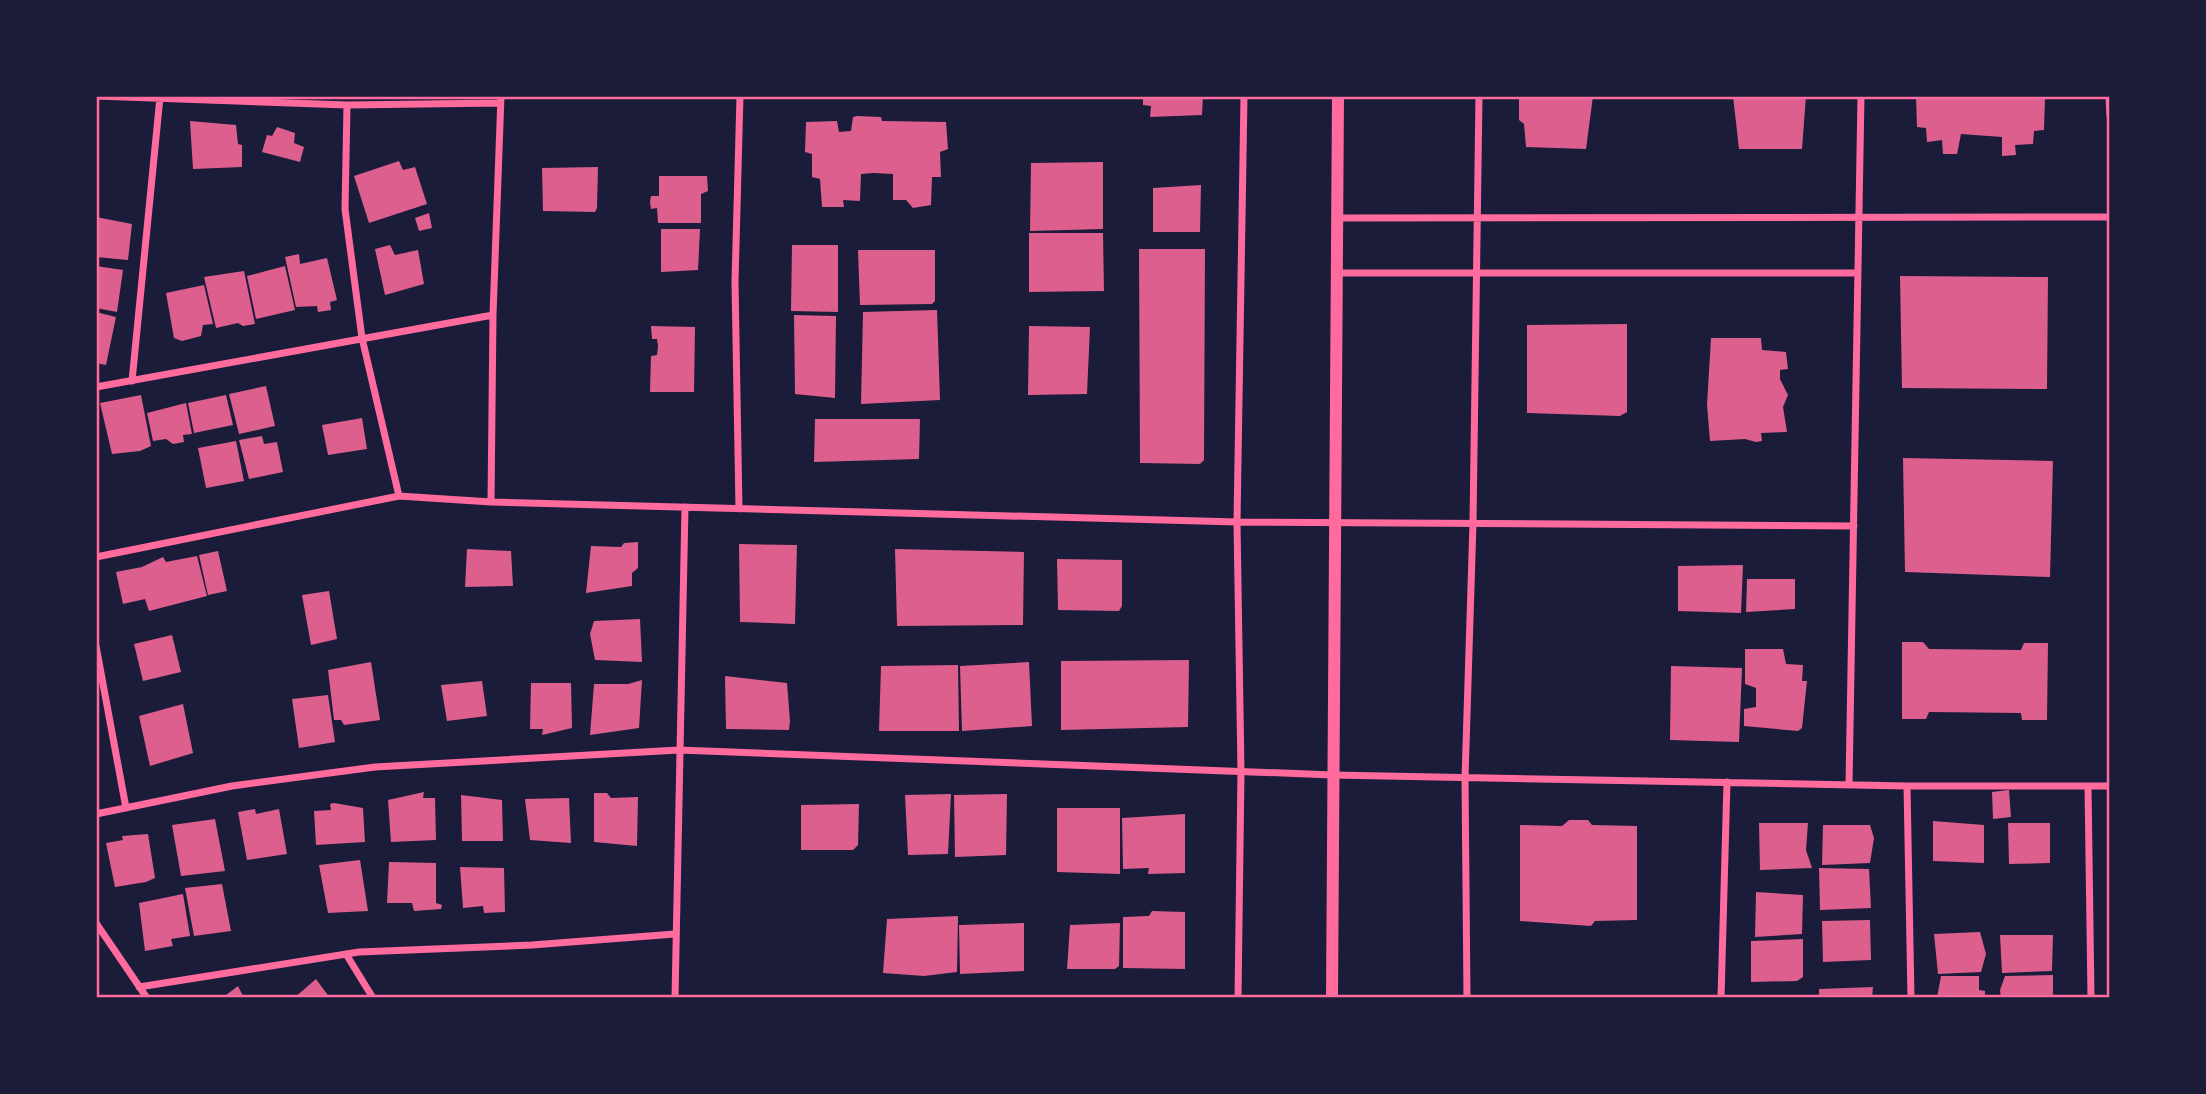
<svg xmlns="http://www.w3.org/2000/svg" width="2206" height="1094" viewBox="0 0 2206 1094" font-family="Karla,sans-serif">
	<rect width="100%" height="100%" fill="#1b1b3a"/>
	<path fill="#dd5f8e" d="M1143,96H1203L1202,115L1150,117L1151,106L1143,105Z
		M1519,96H1593L1586,149L1526,147L1524,124L1519,120Z
		M1733,96H1806L1802,149H1739Z
		M1916,96L2045,98L2044,130L2034,131L2033,144L2015,145L2016,155L2002,156V137L1961,134L1957,154H1943L1942,140L1927,142L1926,128L1917,127Z
		M857,116L881,117L882,121L946,122L948,149L940,152L941,177H932L931,205L913,208L906,200H893V174L874,173L861,174L860,201L843,200L844,207H822L820,179L812,177V154L805,152L806,122L837,121L839,132L851,131L853,117Z
		M190,121L236,125L238,144L242,145V167L193,169Z
		M277,127L295,133L294,143L304,147L300,162L262,152L267,135L272,136Z
		M399,161L403,170L415,167L427,204L369,223L354,176Z
		M1103,162V229L1030,231L1031,163Z
		M598,167L597,208L595,212L543,211L542,168Z
		M659,176H707L708,191L701,194V223H658L657,208L651,209L650,202L651,196H659Z
		M1201,185L1200,232H1153V188Z
		M429,213L432,228L419,231L415,218Z
		M96,217L132,224L128,260L96,257L99,238L96,237Z
		M661,229H700L698,270L661,272Z
		M1029,233H1103L1104,291L1029,292Z
		M390,245L395,255L418,250L424,284L385,295L375,249Z
		M792,245H838V312L791,311Z
		M1139,249H1205L1204,460L1200,464L1140,463Z
		M858,250H935V301L932,304L860,305Z
		M299,254L300,264L327,258L337,300L330,302L331,310L318,312L317,306L296,307L285,257Z
		M96,266L123,270L117,312L96,308Z
		M285,266L295,310L256,319L247,276Z
		M244,271L255,324L243,326L238,323L216,328L204,277Z
		M1900,276L2048,277L2047,389L1902,388Z
		M204,285L213,324L203,325L201,336L182,341L174,338L166,293Z
		M937,310L940,400L861,404L863,312Z
		M96,312L116,317L106,365L96,363Z
		M794,315L836,316L835,398L795,394Z
		M1627,324V412L1620,416L1527,413V325Z
		M651,326L695,327L694,392H650L651,356L657,355L658,346L657,339H652Z
		M1029,326L1090,327L1087,394L1028,395Z
		M1711,338H1761L1762,350L1786,352L1788,369L1780,370V379L1788,395L1783,407L1787,432L1761,433L1762,441L1756,442L1745,439L1710,441L1707,405Z
		M266,386L275,426L239,434L229,394Z
		M141,395L151,446L140,451L112,454L100,403Z
		M226,395L233,425L194,433L188,403Z
		M186,403L192,434L183,435L184,442L173,444L166,439L153,441L147,413Z
		M362,418L367,449L328,455L322,425Z
		M815,419H920L919,459L814,462Z
		M262,436L264,444L277,442L283,472L249,479L239,440Z
		M236,441L244,481L206,488L198,448Z
		M1903,458L2053,461L2050,577L1905,572Z
		M638,542V568L632,573V586L586,593L591,546L621,547L624,543Z
		M739,544L797,545L795,624L740,622Z
		M467,549L511,551L513,586L465,587Z
		M895,549L1024,552L1023,625L897,626Z
		M218,551L227,591L208,595L199,555Z
		M197,556L207,596L149,611L145,599L123,604L116,572L142,567L163,557L166,562Z
		M1057,559L1122,560V606L1119,611L1058,610Z
		M1743,565L1741,613L1678,611V566Z
		M1747,579H1795V609L1746,612Z
		M329,591L337,639L311,645L302,595Z
		M640,619L642,662L595,660L590,634L594,621Z
		M172,635L181,672L143,681L134,644Z
		M1902,642H1923L1929,649L2021,650L2024,643H2048L2047,720H2022L2021,713L1929,712L1926,719H1902Z
		M1745,649H1783L1786,664L1803,665L1802,681H1807L1802,728L1798,731L1744,726V709L1756,707V688L1745,684Z
		M1189,660L1188,727L1061,730V661Z
		M371,662L380,720L344,725L341,720H334L328,670Z
		M1029,662L1032,726L962,731L960,666Z
		M958,665L959,731H879L881,666Z
		M1671,666L1742,668L1739,742L1670,740Z
		M725,676L787,683L790,721L789,730L726,729Z
		M642,680L639,728L590,735L594,684H628Z
		M482,681L487,716L447,721L441,685Z
		M531,683H571L572,728L542,735L543,729H530Z
		M328,695L335,742L299,748L292,699Z
		M183,704L193,753L150,766L139,716Z
		M2009,790L2011,817L1993,819L1992,792Z
		M424,792L423,798H435L436,840L391,842L388,800Z
		M594,793H607L611,798L638,797L637,846L594,842Z
		M951,794L948,854L908,855L905,795Z
		M1007,794L1006,855L955,857L954,795Z
		M461,795L502,800L503,841H462Z
		M569,798L571,843L530,840L525,799Z
		M334,803L363,808L365,842L316,845L314,811L331,810L330,804Z
		M859,804L858,845L853,850H801V805Z
		M1057,808H1120V874L1057,872Z
		M255,809L256,814L279,809L287,854L247,860L238,812Z
		M1185,814V873L1148,874L1149,868L1123,869L1122,818Z
		M215,819L225,871L181,876L172,825Z
		M1569,820H1588L1592,825L1637,826V920L1595,921L1591,926L1520,921V825L1562,826Z
		M1933,821L1984,825V863L1933,861Z
		M1759,823H1808L1806,850L1812,868L1760,870Z
		M2008,823H2050V863L2009,864Z
		M1823,825H1870L1874,838L1870,863L1822,865Z
		M148,834L155,878L146,882L115,887L106,843L123,840L122,836Z
		M360,860L368,911L328,913L319,865Z
		M389,862L436,863V903L442,905L441,909L414,911L412,903H387Z
		M460,867L504,868L505,912L484,913L483,906L463,908Z
		M1819,868L1869,869L1871,908L1820,910Z
		M222,884L231,931L194,936L185,888Z
		M1756,892L1803,895L1802,934L1755,937Z
		M183,894L190,936L171,939L173,946L145,951L139,903Z
		M1152,911L1185,912V969L1123,968V917L1149,916Z
		M958,916L957,972L924,976L883,973L887,919Z
		M1870,920L1871,960L1823,962L1822,921Z
		M1024,923V971L960,974L959,925Z
		M1120,923L1119,966L1115,969H1067L1070,925Z
		M1980,932L1986,954L1981,972L1938,974L1934,934Z
		M2000,935H2053L2052,971L2002,973Z
		M1803,939V977L1797,981L1751,982V941Z
		M2053,975V998H2001L2000,990L2005,976Z
		M1941,976H1979V990L1985,991V998H1937Z
		M316,979L330,998H294Z
		M238,986L244,998H222Z
		M1873,987L1872,998H1819V989Z"/>
	<g fill="none" stroke-linecap="round" stroke-linejoin="round">
		<path stroke="#ff6b9d" stroke-width="7" d="M96,96L347,105L500,103
			M2109,96L2110,116
			M347,105L345,209L362,338L399,496
			M1337,218L2110,217
			M1337,273H1858
			M132,381L160,97
			M96,387L493,315
			M491,502L493,315L501,96
			M739,509L735,282L740,96
			M96,557L399,496L491,502L1237,522L1854,526
			M96,646L126,808
			M1849,785L1861,96
			M1907,786L1911,998
			M2088,786L2091,998
			M96,814L232,786L375,767L679,750L1333,775L1907,786H2110
			M96,923L147,998
			M346,954L373,998
			M139,987L359,952L532,945L675,934
			M675,998L685,507
			M1238,998L1241,772L1237,522L1244,96
			M1467,998L1465,778L1473,523L1479,96
			M1721,998L1727,782"/>
		<path stroke="#ff6b9d" stroke-width="12" d="M1332,998L1338,96"/>
	</g>
	<rect width="2206" height="1094" fill="none" stroke="#1b1b3a" stroke-width="196"/>
	<rect x="98" y="98" width="2010" height="898" fill="none" stroke="#ff6b9d" stroke-width="2.5"/>
</svg>
